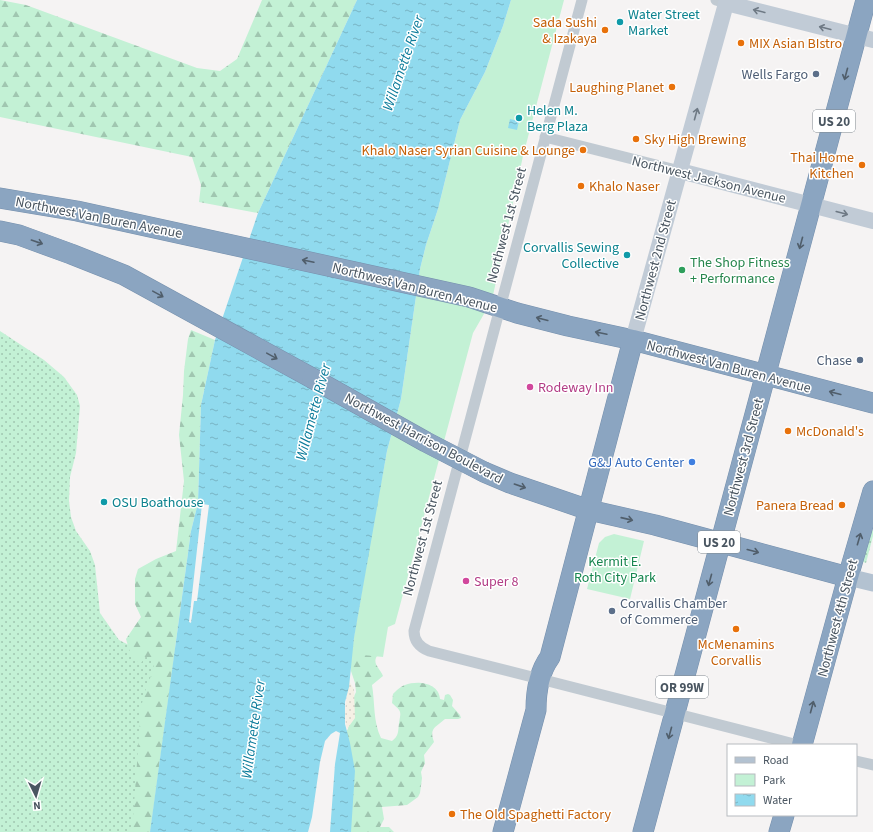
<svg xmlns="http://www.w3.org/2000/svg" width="873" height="832" viewBox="0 0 873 832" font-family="'Source Sans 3',sans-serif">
	<defs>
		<pattern id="grass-dots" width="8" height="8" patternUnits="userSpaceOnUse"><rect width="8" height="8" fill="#c3f1d5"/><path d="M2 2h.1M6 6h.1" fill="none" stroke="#a0c6b0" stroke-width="1.8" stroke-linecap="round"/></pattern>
		<pattern id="forest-firs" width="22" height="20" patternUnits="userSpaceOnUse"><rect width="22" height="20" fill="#c3f1d5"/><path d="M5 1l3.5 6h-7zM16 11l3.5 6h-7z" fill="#a0c6b0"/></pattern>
		<pattern id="sand-dots" width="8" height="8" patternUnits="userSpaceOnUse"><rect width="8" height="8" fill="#f5f0e5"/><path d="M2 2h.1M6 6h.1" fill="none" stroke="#d4d0c7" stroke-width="1.8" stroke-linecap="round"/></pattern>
		<pattern id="water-ripples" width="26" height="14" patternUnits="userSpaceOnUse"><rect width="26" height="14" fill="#90daee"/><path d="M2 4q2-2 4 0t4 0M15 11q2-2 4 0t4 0" fill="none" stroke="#78b4c4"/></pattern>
	</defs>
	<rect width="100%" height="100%" fill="#f5f3f3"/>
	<path fill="url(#grass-dots)" d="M0,331L44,360L64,377L77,395L80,406L76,453L70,477L69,501L71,517L76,531L90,551L95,565L100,613L119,640L129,645L175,649L150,832H0Z
		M873,530V536L866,563L863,562L871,531Z"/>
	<path fill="url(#forest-firs)" d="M0,0L26,5L197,68L220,71L237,59L262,0H357L258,213L199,202L201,185L192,157L0,117Z
		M191,330L215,340L201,405L198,503L191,531L150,832H132L141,708L144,694L154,668L151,657H145L141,663C131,659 129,649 126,639L141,617L135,604V579L138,569L156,559L176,551L184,481L179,435L183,395L184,371L188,339Z
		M389,452L377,656C372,664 380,668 383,676L372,685C375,702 373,722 381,738L392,741C399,736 398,731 399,723C401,711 402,712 392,703L393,694C396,691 401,686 405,685C418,680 439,683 440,699L444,700L445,695L448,694L450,695L453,700L452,706L460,715L461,718L458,719H445C435,728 429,728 434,742L424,755L425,763L421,772L422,778L420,793L418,797L407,805L382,807L384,819L380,827H389L394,832H350L341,737L348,729L350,705L356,692L355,683L351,671V656L378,495C382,481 384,466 389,452Z"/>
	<path fill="url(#sand-dots)" d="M349,681L354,689L355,718L347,729C343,713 347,697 349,681Z"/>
	<path fill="#c3f1d5" d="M511,0H564L523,156L492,300L473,333L395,624L388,627L383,657L353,654L354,638L387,451L401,399L420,269L426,245L438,209L460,120L485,72L503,26Z
		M614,534L644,541L630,599L587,589L599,543L605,537Z"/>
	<path fill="url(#water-ripples)" d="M357,0H511L503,26L485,72L460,120L438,209L426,245L420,269L401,399L387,451L354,638L349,687L345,702V724L350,743L355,771L351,832H330L335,764L340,733L336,731L331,734L325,741L320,762L312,817L308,832H150L191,531L198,503L201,405L215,340L258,213Z
		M510,119L519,121L517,130L508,128Z"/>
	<path fill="#f5f3f3" d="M202,504L209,505L197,601H194L191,623L189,622Z"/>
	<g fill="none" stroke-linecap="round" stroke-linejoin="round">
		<defs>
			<path id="highway" d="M0,198L77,211L469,297L517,313L568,326L633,340L873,403
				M0,231L19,235L71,254L124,275L312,378
				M484,472L510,483L589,510L655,525L848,577
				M802,745L848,577L873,491
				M503,832L536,710C536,691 539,672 550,657L633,340
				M643,832L866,0
				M779,832L784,815"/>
		</defs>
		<use href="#highway" stroke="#7690ad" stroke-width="21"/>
		<path stroke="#c1cad2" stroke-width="11" d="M716,0L726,3
			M545,137L680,171
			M540,679L429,651C419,647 414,641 414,631L582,0
			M548,681L798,745
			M856,761L873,765"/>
		<path stroke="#c1cbd6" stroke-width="16" d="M726,3L873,40
			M680,171L873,221
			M633,340L727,0"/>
		<path stroke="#b3c2d1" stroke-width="17" d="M848,577L873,583"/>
		<use href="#highway" stroke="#8ba5c1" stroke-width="20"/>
		<defs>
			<path id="highway-bridge" d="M312,378L426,442L484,472"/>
		</defs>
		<use href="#highway-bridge" stroke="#7690ad" stroke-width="21" stroke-linecap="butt"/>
		<use href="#highway-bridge" stroke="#8ba5c1" stroke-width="20"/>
	</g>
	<defs><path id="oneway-shaft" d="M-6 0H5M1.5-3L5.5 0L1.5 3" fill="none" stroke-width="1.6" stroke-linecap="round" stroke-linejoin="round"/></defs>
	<g stroke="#6e7984">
		<use href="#oneway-shaft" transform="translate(759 11) rotate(-166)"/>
		<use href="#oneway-shaft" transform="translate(825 28) rotate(-166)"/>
		<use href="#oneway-shaft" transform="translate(696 114) rotate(-75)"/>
		<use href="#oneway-shaft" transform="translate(842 213) rotate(15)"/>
	</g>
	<g stroke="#505e6b">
		<use href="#oneway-shaft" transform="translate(846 74) rotate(105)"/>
		<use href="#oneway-shaft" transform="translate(37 242) rotate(19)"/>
		<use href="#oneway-shaft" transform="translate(801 243) rotate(105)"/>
		<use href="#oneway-shaft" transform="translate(308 261) rotate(-168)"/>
		<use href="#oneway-shaft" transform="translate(158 294) rotate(29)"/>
		<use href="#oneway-shaft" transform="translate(542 319) rotate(-165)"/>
		<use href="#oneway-shaft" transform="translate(601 333) rotate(-168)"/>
		<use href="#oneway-shaft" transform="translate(272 356) rotate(29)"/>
		<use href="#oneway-shaft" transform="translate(835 393) rotate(-165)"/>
		<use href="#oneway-shaft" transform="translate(520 486) rotate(19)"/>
		<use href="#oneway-shaft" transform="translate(627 519) rotate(13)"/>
		<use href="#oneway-shaft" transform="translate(859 539) rotate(-74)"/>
		<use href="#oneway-shaft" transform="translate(753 551) rotate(15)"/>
		<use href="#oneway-shaft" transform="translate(710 580) rotate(105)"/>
		<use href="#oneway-shaft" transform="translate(812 707) rotate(-75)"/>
		<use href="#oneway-shaft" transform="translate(670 733) rotate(105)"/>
	</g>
	<g fill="#0f9aa8" stroke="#fff" stroke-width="1.5">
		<circle cx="620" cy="22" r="4"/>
		<circle cx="519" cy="118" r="4"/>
		<circle cx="627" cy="255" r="4"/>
		<circle cx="104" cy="502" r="4"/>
	</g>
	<g fill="#e8710a" stroke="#fff" stroke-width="1.5">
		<circle cx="605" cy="30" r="4"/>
		<circle cx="741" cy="43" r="4"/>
		<circle cx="672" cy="87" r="4"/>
		<circle cx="636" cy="139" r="4"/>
		<circle cx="583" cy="150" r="4"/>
		<circle cx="862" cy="165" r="4"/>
		<circle cx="581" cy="186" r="4"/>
		<circle cx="788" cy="431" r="4"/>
		<circle cx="842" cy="505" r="4"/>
		<circle cx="736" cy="629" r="4"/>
		<circle cx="452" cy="814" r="4"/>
	</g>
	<g fill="#5c6f8a" stroke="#fff" stroke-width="1.5">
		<circle cx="816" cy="74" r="4"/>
		<circle cx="860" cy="360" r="4"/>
		<circle cx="612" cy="611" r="4"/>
	</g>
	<circle fill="#2e9e5b" stroke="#fff" stroke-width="1.5" cx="682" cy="270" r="4"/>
	<g fill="#d1479c" stroke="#fff" stroke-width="1.5">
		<circle cx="530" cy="387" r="4"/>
		<circle cx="466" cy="581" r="4"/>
	</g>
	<circle fill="#3f7fe0" stroke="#fff" stroke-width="1.5" cx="692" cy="462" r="4"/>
	<g text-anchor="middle" stroke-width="3" stroke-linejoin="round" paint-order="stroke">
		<g fill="#fff" stroke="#808990" stroke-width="1">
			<rect x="813" y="110" width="42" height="22" rx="3"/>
			<rect x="698" y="531" width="42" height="22" rx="3"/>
			<rect x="656" y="676" width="52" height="22" rx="3"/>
		</g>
		<g font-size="13" font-weight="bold" fill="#4a5661">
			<text x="834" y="126">US 20</text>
			<text x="719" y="547">US 20</text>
			<text x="682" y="692">OR 99W</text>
		</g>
		<g font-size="14" fill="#0d838f" stroke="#fff" text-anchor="start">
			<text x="628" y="19">Water Street<tspan x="628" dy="16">Market</tspan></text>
			<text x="527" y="115">Helen M.<tspan x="527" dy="16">Berg Plaza</tspan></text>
			<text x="619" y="252" text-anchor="end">Corvallis Sewing<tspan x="619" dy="16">Collective</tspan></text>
			<text x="112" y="507">OSU Boathouse</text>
		</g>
		<g font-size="14" fill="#c56008" stroke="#fff" text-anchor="end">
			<text x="597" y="27">Sada Sushi<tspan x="597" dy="16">&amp; Izakaya</tspan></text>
			<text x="749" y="48" text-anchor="start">MIX Asian BIstro</text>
			<text x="664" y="92">Laughing Planet</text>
			<text x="644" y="144" text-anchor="start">Sky High Brewing</text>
			<text x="575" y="155">Khalo Naser Syrian Cuisine &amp; Lounge</text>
			<text x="854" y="162">Thai Home<tspan x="854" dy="16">Kitchen</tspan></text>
			<text x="589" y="191" text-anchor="start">Khalo Naser</text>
			<text x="796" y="436" text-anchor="start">McDonald's</text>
			<text x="834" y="510">Panera Bread</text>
			<text x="736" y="649" text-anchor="middle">McMenamins<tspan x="736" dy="16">Corvallis</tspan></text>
			<text x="460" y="819" text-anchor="start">The Old Spaghetti Factory</text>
		</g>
		<g font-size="14" fill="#4e5e75" stroke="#fff" text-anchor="end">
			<text x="808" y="79">Wells Fargo</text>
			<text x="852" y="365">Chase</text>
			<text x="620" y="608" text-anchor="start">Corvallis Chamber<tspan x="620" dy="16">of Commerce</tspan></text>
		</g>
		<g font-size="14" fill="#4a5661" stroke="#fff">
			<text transform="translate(709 179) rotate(14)" y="5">Northwest Jackson Avenue</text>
			<text transform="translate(99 217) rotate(11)" y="5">Northwest Van Buren Avenue</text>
			<text transform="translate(506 225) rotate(-75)" y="5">Northwest 1st Street</text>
			<text transform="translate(655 260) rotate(-75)" y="5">Northwest 2nd Street</text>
			<text transform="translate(415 287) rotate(14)" y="5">Northwest Van Buren Avenue</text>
			<text transform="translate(729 366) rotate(15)" y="5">Northwest Van Buren Avenue</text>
			<text transform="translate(424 438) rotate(28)" y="5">Northwest Harrison Boulevard</text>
			<text transform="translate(743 457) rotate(-75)" y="5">Northwest 3rd Street</text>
			<text transform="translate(422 538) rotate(-75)" y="5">Northwest 1st Street</text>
			<text transform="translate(837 618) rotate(-75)" y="5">Northwest 4th Street</text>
		</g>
		<g font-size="14" fill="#27864d" stroke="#fff" text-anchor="start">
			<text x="690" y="267">The Shop Fitness<tspan x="690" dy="16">+ Performance</tspan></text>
		</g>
		<g font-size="14" fill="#b23c85" stroke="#fff" text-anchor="start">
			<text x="538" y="392">Rodeway Inn</text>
			<text x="474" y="586">Super 8</text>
		</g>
		<g font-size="14" fill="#366cbe" stroke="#fff" text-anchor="end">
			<text x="684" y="467">G&amp;J Auto Center</text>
		</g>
		<g font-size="14" fill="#17864f" stroke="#fff">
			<text x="615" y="566">Kermit E.<tspan x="615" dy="16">Roth City Park</tspan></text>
		</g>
		<g font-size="15" font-style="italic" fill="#0c7c9b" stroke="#fff">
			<text transform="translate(403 63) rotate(-71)" y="5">Willamette River</text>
			<text transform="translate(313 412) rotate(-75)" y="5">Willamette River</text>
			<text transform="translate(253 729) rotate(-82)" y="5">Willamette River</text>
		</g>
	</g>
	<rect x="727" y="744" width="130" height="72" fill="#ffffff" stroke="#b7bbc0"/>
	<rect x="735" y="757" width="20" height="6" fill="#b3c2d1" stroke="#b7bbc0"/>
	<text x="763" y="764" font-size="12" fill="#4a5661">Road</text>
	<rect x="735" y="774" width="20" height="12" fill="#c3f1d5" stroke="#b7bbc0"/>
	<text x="763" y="784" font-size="12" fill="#4a5661">Park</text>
	<rect x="735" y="794" width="20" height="12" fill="url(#water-ripples)" stroke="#b7bbc0"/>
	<text x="763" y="804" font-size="12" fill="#4a5661">Water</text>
	<g transform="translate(36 796) rotate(175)" stroke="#ffffff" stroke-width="3" paint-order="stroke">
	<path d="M0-3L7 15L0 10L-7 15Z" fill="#4a5661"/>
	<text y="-6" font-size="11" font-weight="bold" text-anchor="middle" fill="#4a5661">N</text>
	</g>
</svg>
